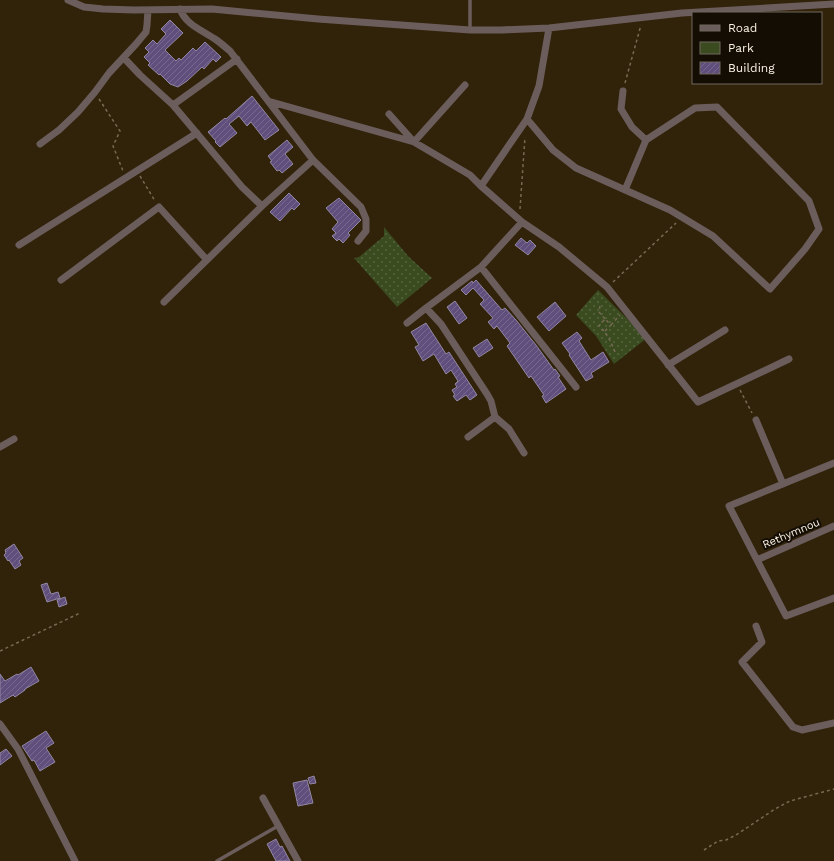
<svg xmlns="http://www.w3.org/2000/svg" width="834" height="861" viewBox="0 0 834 861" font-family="'Work Sans',sans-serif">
	<defs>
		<pattern id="green-dots" width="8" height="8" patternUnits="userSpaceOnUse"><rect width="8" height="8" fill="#394b1f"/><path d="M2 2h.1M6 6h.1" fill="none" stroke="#57653f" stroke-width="1.8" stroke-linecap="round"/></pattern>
		<pattern id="building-hatch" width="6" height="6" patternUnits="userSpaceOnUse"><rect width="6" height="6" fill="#604e7c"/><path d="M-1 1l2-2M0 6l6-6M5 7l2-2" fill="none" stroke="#78688e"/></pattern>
	</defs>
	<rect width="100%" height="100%" fill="#31220a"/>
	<path fill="url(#green-dots)" d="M384,227L408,256L432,278L397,307L354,258L359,257L384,236Z
		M598,290L647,338L614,364L596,336L576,315Z"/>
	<path fill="url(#building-hatch)" stroke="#9288a4" d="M170,20L183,33L165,50L176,61L179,58L181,60L193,48L196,51L205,42L221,57L216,62L213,59L204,69L202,67L187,81L178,87L170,84L160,74L159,75L148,65L150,63L144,57L149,52L145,48L153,40L157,44L166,34L161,29Z
		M252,96L279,130L265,140L251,122L247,126L239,116L229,124L237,133L220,147L215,142L216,141L208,132L225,118L226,119Z
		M287,140L293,147L285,154L293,164L282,173L279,170L277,171L270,162L272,161L268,156Z
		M289,193L300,204L294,210L292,208L280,221L270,212Z
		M339,198L361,220L348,233L350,235L343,243L339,239L337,241L332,236L336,233L332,229L338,222L326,208Z
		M521,238L527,243L530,240L536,246L528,255L515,245Z
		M476,280L502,310L505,308L516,320L536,345L554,370L555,369L560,376L558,377L566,389L546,403L542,396L544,395L531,376L529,378L507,346L510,343L497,326L494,329L488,322L493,318L480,304L484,300L473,288L466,295L461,290L472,281L473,283Z
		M455,301L467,318L459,324L447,307Z
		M555,302L566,316L549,331L537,317Z
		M426,323L446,354L449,352L477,395L470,400L466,395L457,401L453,396L455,395L452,390L457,387L455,384L458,381L451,370L446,374L434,354L423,361L415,347L419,345L411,332Z
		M577,332L582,338L579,341L591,360L603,352L609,362L591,373L593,377L586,381L569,355L570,354L562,343Z
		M487,339L493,348L479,357L473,348Z
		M14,544L23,558L19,561L21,565L15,569L9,560L8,561L4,555L6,553L5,550Z
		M47,583L51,594L58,592L60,598L47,602L41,585Z
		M65,597L67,604L59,607L57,600Z
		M31,667L39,681L25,689V690L15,697L13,695L0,703V674L5,681L17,674L18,675Z
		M46,731L54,743L46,748L55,762L40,771L34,760L32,761L22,746Z
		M6,749L12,756L0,765V753Z
		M314,776L316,783L310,784L308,778Z
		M307,780L313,803L298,806L293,783Z
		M276,839L280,847L282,846L290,861H276L267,844Z"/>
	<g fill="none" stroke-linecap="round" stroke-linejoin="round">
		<path stroke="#776a55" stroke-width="1.5" stroke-dasharray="3 3" stroke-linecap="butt" d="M625,83L641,25
			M99,99L120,131L113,146L123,171
			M140,176L155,201
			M520,209L525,137
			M613,282L676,223
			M600,306L599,312L605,319
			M611,325L620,315
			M605,331L611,325L605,319L599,326C607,333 611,342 615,352
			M740,390L752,413
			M0,651L80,613
			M704,850L718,841L726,840L736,835L775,809L790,801L834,789"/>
		<path stroke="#6b5d5b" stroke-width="3.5" d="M470,0V30
			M217,861L278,826"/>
		<path stroke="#6b5d5b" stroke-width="7" d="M68,0L84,7L103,9L134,10L212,9L318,19L470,30H501L549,28L682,13L834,4
			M180,9C186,25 202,30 215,39C221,43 225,47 230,51L313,160L361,207L366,219V231L358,241
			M124,58L140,75L173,105L242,187L262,206
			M623,91L621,109L632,127L646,140L625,190
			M268,101L414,142L465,85
			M173,105L237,59
			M389,114L414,142L470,175L481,186L522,222L559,247L607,287L698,402L789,359
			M527,119L553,150L576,168L670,210L713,236L770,289L805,249L819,229L809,201L717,107L695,108L646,140
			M40,144L59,130L78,112L95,92L109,73L136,44L146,32L147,25L148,10
			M481,186L527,119L539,86L549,28
			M19,245L197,133
			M481,267L576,387
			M61,280L159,207L207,260
			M164,302L262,206L313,160
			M426,308L441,324L487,394L491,401L495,417L468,437
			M407,323L426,308L481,267L522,222
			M668,365L725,330
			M495,417L509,429L524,453
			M756,420L783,484
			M0,447L14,439
			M834,463L729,506L786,616L834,598
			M757,560L834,526
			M756,626L762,642L742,662L793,727L802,730L834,723
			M0,724L18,749L75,861
			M263,798L298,861"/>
	</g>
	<g text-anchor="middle" stroke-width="4" stroke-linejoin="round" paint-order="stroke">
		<g font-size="11" fill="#fbf1e3" stroke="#130d04">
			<text transform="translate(791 533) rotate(-23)" y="4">Rethymnou</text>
		</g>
	</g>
	<rect x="692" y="12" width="130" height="72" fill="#130d04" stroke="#70685d"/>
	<rect x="700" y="25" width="20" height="6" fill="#6b5d5b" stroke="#70685d"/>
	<text x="728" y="32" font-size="12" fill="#fbf1e3">Road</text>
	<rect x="700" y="42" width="20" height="12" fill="#394b1f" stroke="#70685d"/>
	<text x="728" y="52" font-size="12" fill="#fbf1e3">Park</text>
	<rect x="700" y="62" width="20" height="12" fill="url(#building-hatch)" stroke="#70685d"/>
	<text x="728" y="72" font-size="12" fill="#fbf1e3">Building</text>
</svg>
